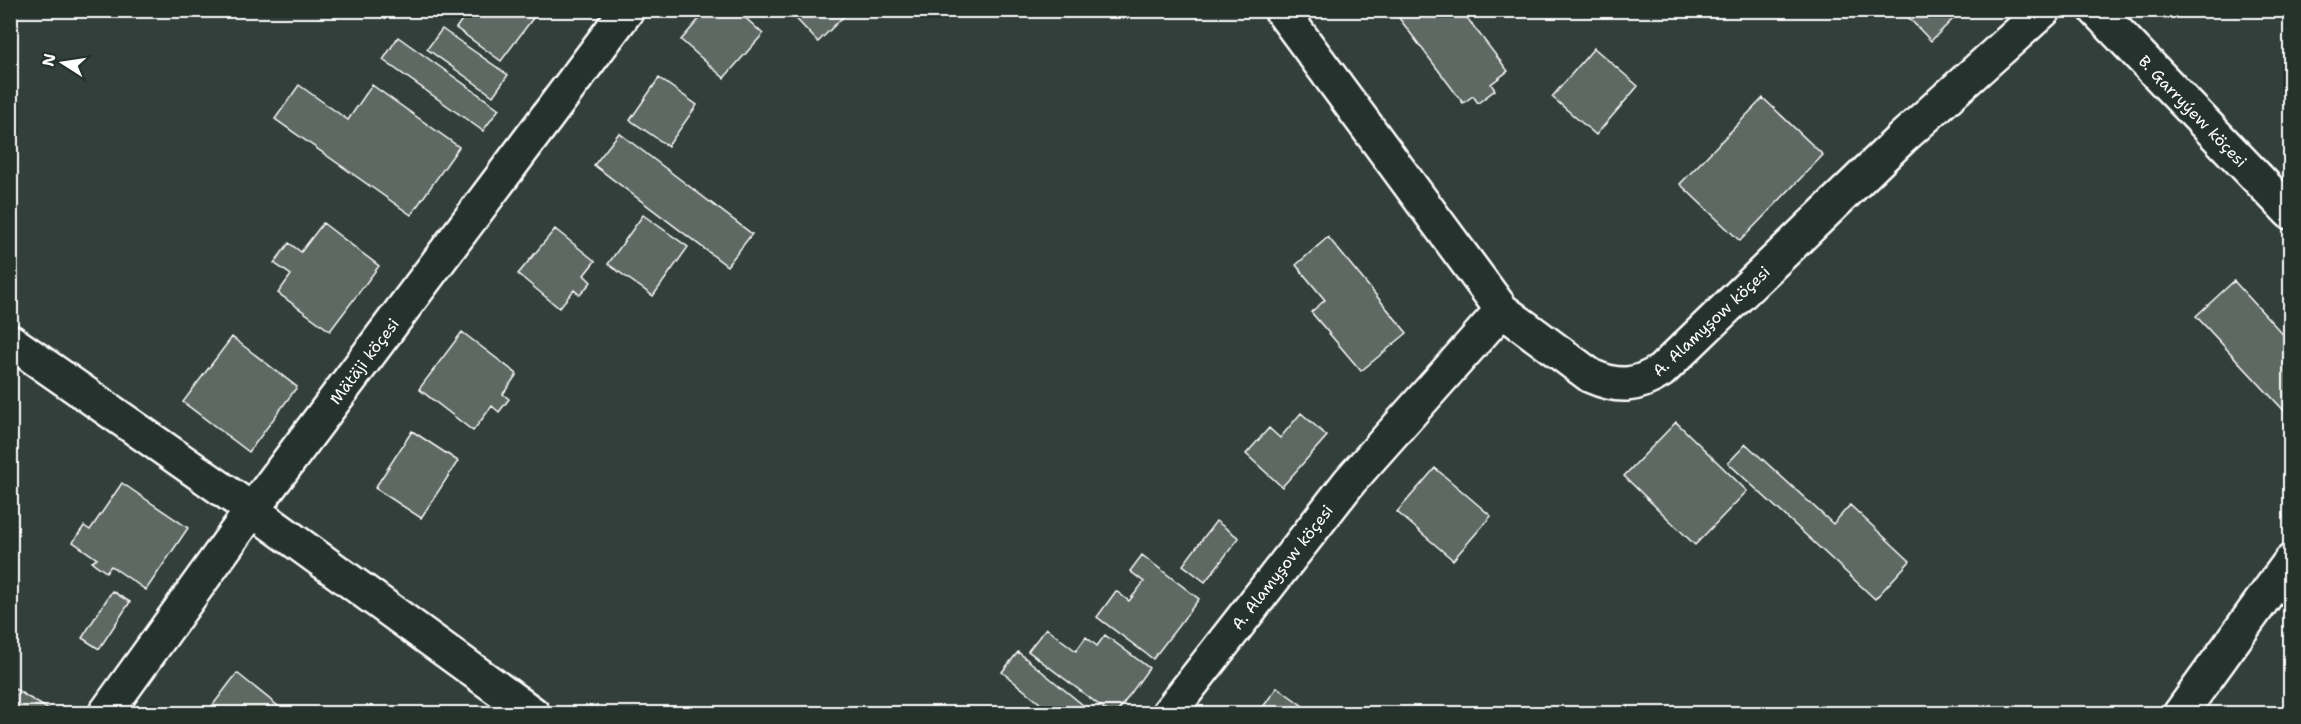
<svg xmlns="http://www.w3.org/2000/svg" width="2301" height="724" viewBox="0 0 2301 724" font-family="'Shantell Sans',sans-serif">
	<rect width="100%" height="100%" fill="#333f3a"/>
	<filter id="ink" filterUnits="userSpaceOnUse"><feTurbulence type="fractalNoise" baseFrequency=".0167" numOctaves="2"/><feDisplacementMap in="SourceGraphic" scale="12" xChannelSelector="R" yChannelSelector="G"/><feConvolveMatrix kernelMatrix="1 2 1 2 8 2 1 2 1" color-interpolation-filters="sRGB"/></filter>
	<g filter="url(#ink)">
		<path fill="#5f6964" stroke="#fff" stroke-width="1.5" d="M469,10H532L536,14L501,61L456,28Z
			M707,10H737L763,34L724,78L681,40Z
			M788,10H850L818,42Z
			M1393,10H1461L1508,71L1491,84L1495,90L1478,103L1473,96L1463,103Z
			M1901,10H1962L1931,41Z
			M442,29L508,75L493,96L427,49Z
			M398,37L499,109L483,131L383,60Z
			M1594,48L1638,86L1596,135L1552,97Z
			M659,78L697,105L668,146L630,120Z
			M299,85L348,120L372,85L459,147L411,215L275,119Z
			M1763,98L1823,155L1740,241L1680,184Z
			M619,133L752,234L727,266L594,165Z
			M643,215L688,247L653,296L608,264Z
			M323,223L379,266L330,331L278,293L291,275L274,263L289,243L301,252Z
			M555,229L595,261L584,275L591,282L580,295L574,290L559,308L518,274Z
			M1328,237L1407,333L1361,371L1311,312L1325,300L1296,265Z
			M2234,281L2290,342V417L2196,316Z
			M462,332L517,374L503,394L509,399L499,412L492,406L473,431L419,389Z
			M232,337L297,387L249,452L183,402Z
			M1301,413L1327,436L1282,487L1246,454L1269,428L1280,438Z
			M1676,422L1747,491L1695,545L1624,476Z
			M412,431L458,461L421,518L375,488Z
			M1746,444L1833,524L1850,505L1910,561L1875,599L1728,463Z
			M1435,468L1491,516L1453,560L1397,512Z
			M122,483L188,528L146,590L111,566L106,572L92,562L97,559L73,542L84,526L90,530Z
			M1216,521L1239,538L1205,582L1183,565Z
			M1142,555L1199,599L1153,659L1097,617L1116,591L1129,601L1144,582L1130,571Z
			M112,591L130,602L99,649L82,638Z
			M1046,628L1076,651L1086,637L1097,646L1105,635L1149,668L1116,714H1111L1028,651Z
			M1018,652L1094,714H1035L1042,705L1002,672Z
			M237,673L288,714H206Z
			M10,686L56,714H10Z
			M1277,687L1314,714H1258Z"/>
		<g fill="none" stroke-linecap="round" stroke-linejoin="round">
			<defs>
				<path id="street" d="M1281,10L1502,310L1591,376C1618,388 1636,387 1661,371L1902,138L2044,10
					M2096,10L2290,212
					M10,341L252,510L533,714
					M105,714L252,510L627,10
					M1168,714L1350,481L1502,310
					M2180,714L2290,562"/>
			</defs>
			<use href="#street" stroke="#fff" stroke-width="38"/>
			<use href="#street" stroke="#26332d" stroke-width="33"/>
		</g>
	</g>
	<g text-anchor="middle" stroke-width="5" stroke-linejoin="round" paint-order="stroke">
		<g font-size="16" fill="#fff" stroke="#26332d">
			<text transform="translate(2193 111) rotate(46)" y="6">B. Garryýew köçesi</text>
			<text transform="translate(1711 321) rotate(-43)" y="6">A. Alamyşow köçesi</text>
			<text transform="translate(364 361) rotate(-53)" y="6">Mätäji köçesi</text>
			<text transform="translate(1282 567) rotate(-52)" y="6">A. Alamyşow köçesi</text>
		</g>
	</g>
	<rect width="2301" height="724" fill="none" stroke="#26332d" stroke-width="36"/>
	<rect x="18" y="18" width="2265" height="688" fill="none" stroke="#fff" stroke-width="2" filter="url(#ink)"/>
	<g transform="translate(63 63) rotate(282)" stroke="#26332d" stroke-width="4.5" paint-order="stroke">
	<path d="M0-4.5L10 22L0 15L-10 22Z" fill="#ffffff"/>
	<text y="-9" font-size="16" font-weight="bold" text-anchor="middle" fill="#ffffff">N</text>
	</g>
</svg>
